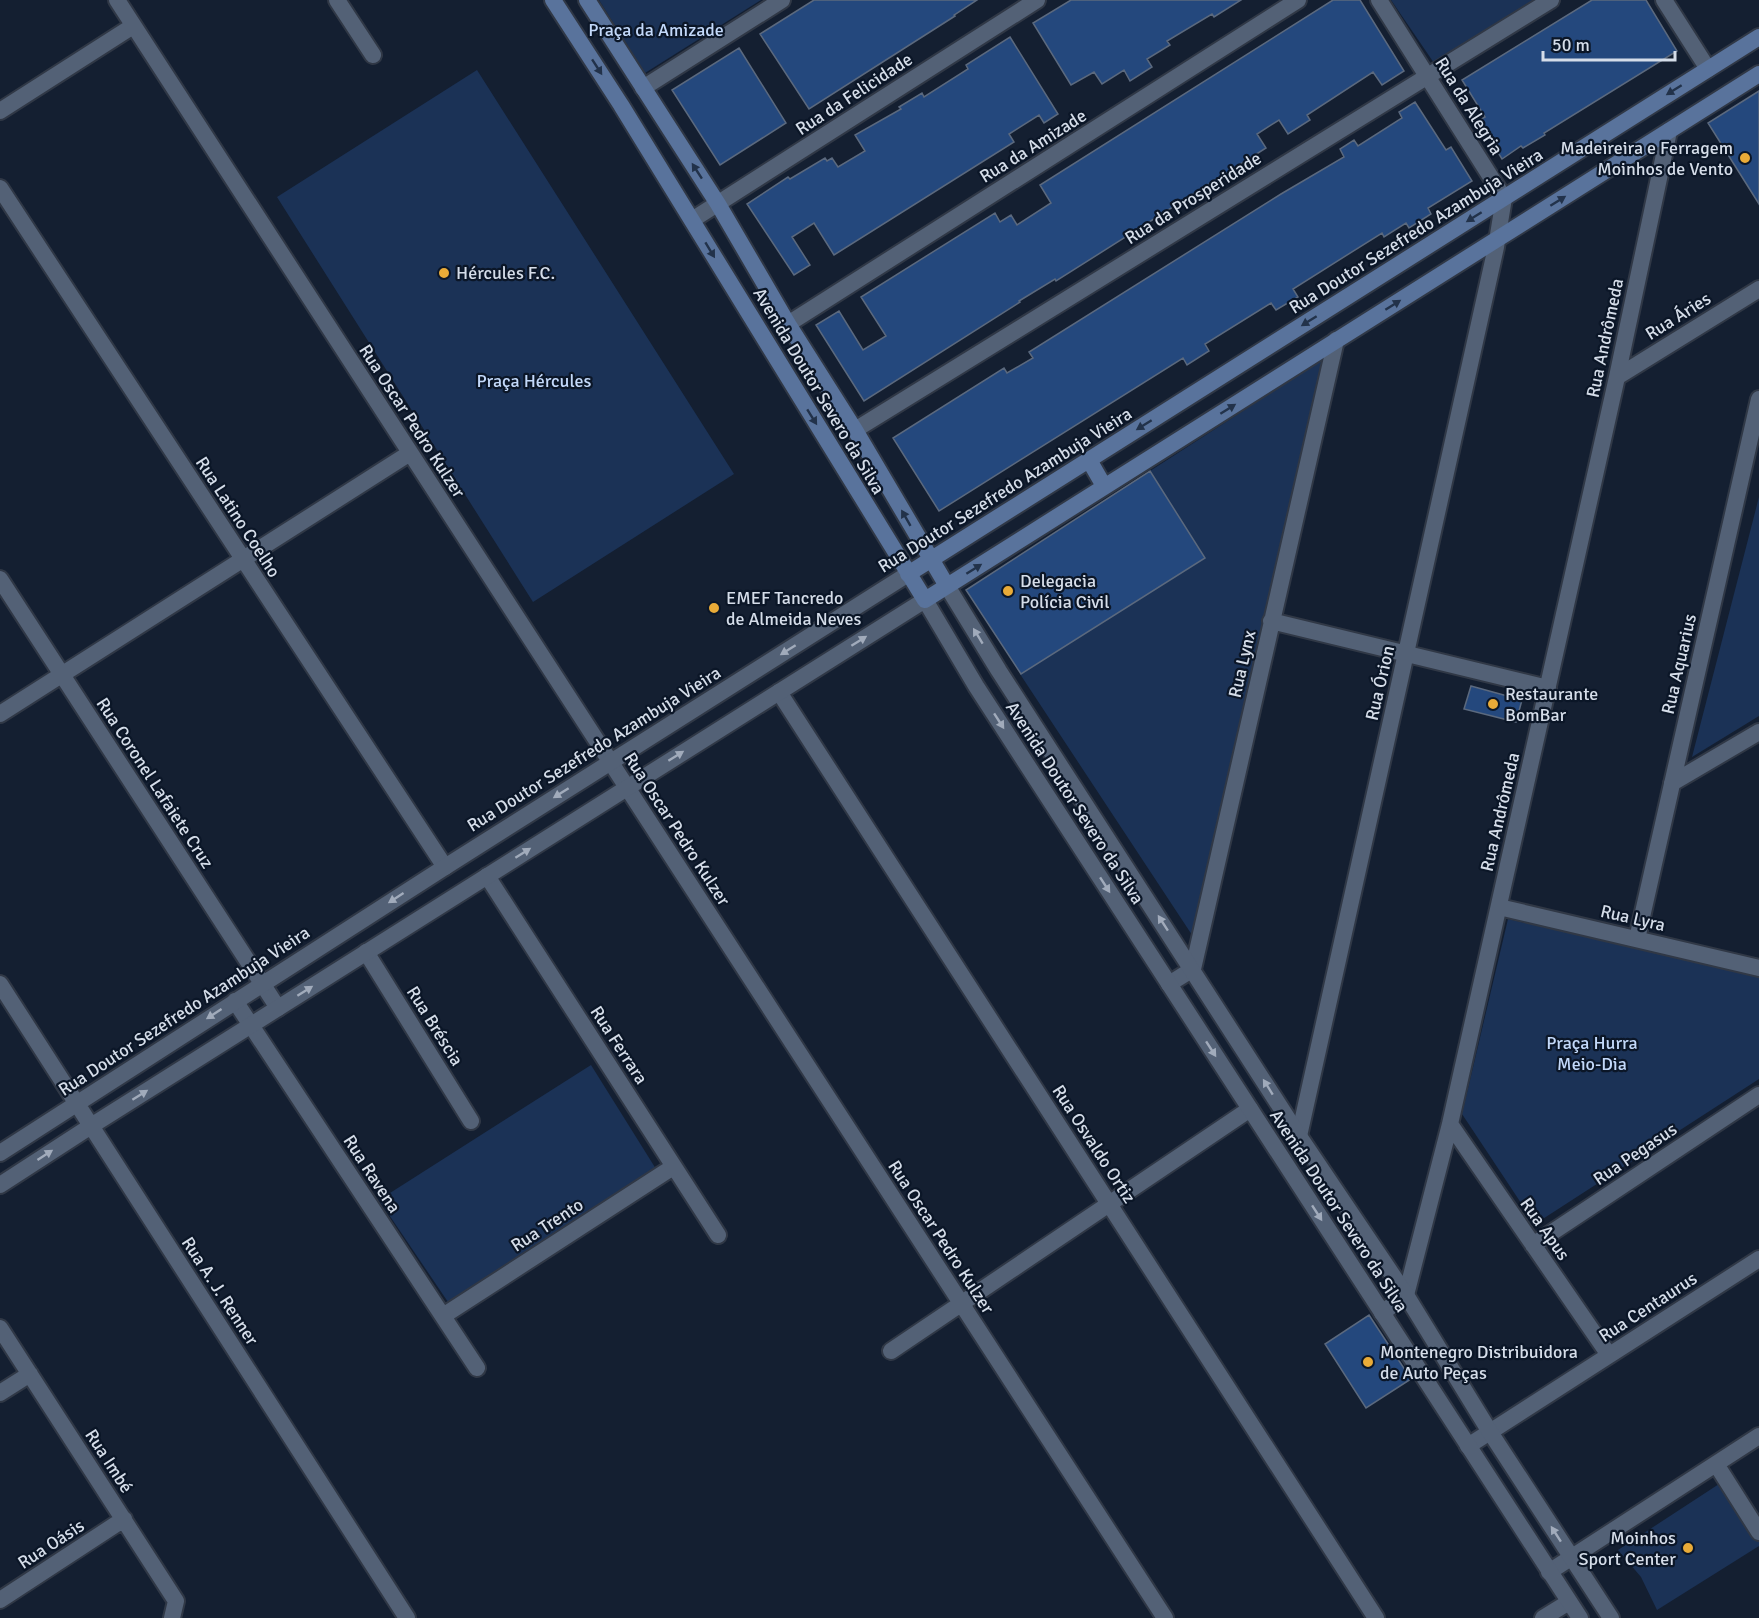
<svg xmlns="http://www.w3.org/2000/svg" width="1759" height="1618" viewBox="0 0 1759 1618" font-family="Signika,sans-serif">
	<rect width="100%" height="100%" fill="#141f31"/>
	<path fill="#1b3256" d="M599,0H761L645,73Z
		M1391,0H1533L1434,63Z
		M477,70L734,474L533,602L277,197Z
		M1325,358L1194,938L1020,674L1205,558L1150,471Z
		M1759,497V716L1692,757Z
		M1508,919L1759,977V1079L1535,1224L1462,1114Z
		M591,1065L656,1169L448,1302L379,1200Z
		M1719,1484L1744,1514L1759,1542V1546L1657,1610L1641,1577L1618,1550Z"/>
	<path fill="#24487d" stroke="#5b697e" stroke-width="1.5" d="M814,0H977L954,15L955,16L809,109L760,34Z
		M1071,0H1241L1214,17L1212,14L1167,41L1170,45L1147,59L1152,67L1130,81L1124,70L1102,84L1094,72L1071,85L1033,23Z
		M1333,0H1360L1404,71L1382,85L1373,72L1307,115L1310,120L1288,134L1279,120L1257,134L1266,148L1056,281L1055,279L1019,301L1020,302L864,401L816,325L839,311L863,350L886,336L861,297L995,213L1000,222L1011,215L1017,225L1051,203L1040,185Z
		M1592,0H1646L1677,51L1544,133L1545,135L1523,148L1521,146L1502,159L1478,121L1485,117L1462,80Z
		M1010,37L1058,114L1044,123L1039,115L1009,134L1014,142L834,255L814,223L792,237L810,265L794,275L747,204L788,177L790,179L825,158L827,161L832,158L838,167L865,151L855,135L901,109L899,107L922,93L924,97L968,69L966,65Z
		M739,48L786,123L720,165L672,90Z
		M1759,91V204L1708,123Z
		M1415,102L1446,150L1451,147L1472,181L1428,208L1431,214L1409,228L1406,223L1384,237L1382,233L1293,289L1298,297L1276,310L1271,303L1205,344L1209,351L1187,365L1183,358L939,511L893,438L1004,368L1007,373L1033,358L1029,352L1281,194L1344,157L1340,149L1354,140L1358,146L1402,118L1399,112Z
		M1150,471L1205,558L1021,674L966,590Z
		M1471,686L1522,700L1516,722L1464,709Z
		M1369,1315L1411,1379L1366,1408L1325,1344Z"/>
	<g fill="none" stroke-linecap="round" stroke-linejoin="round">
		<defs>
			<path id="minor" d="M117,0L1165,1618
				M337,0L373,55
				M1664,0L1708,69
				M643,88L782,0
				M0,111L133,26
				M0,188L445,867
				M692,220L1037,0
				M788,324L1298,0
				M1617,377L1759,289
				M855,430L1551,0
				M0,579L278,1008
				M1271,621L1548,688
				M779,692L1376,1618
				M0,714L410,453
				M1672,783L1759,732
				M487,876L718,1235
				M1499,907L1759,968
				M1637,939L1759,399
				M366,952L471,1121
				M1169,984L1193,969L1336,340
				M235,1001L477,1368
				M1450,1124L1609,1355
				M1299,1136L1496,247L1504,198L1379,0
				M1533,1245L1759,1095
				M1382,1313L1406,1295L1450,1124L1617,377L1669,131
				M443,1316L673,1167
				M0,1328L176,1601L172,1618
				M891,1351L1250,1109
				M0,1393L30,1374
				M1468,1446L1759,1259
				M1716,1464L1759,1532
				M1549,1572L1759,1436
				M0,1600L124,1519
				M1543,1618L1569,1602"/>
			<path id="tertiary" d="M947,586L999,671L1299,1136L1406,1295L1490,1432L1611,1618
				M0,984L407,1618
				M0,1153L445,867L908,574
				M0,1185L91,1126L925,600L976,686L1580,1618"/>
			<path id="secondary" d="M553,0L621,105L925,600L1759,74
				M587,0L718,204L788,324L855,430L947,586
				M1089,460L1104,486
				M908,574L1759,37"/>
		</defs>
		<use href="#minor" stroke="#303846" stroke-width="20"/>
		<use href="#tertiary" stroke="#303846" stroke-width="20"/>
		<use href="#secondary" stroke="#303846" stroke-width="20"/>
		<use href="#minor" stroke="#536176" stroke-width="16"/>
		<use href="#tertiary" stroke="#536176" stroke-width="16"/>
		<use href="#secondary" stroke="#59739c" stroke-width="16"/>
	</g>
	<defs><path id="oneway-solid" d="M-6-.8H1V-3.2L6.5 0L1 3.2V.8H-6Z" transform="scale(1.5)"/></defs>
	<g fill="#22324a">
		<use href="#oneway-solid" transform="translate(597 67) rotate(57)"/>
		<use href="#oneway-solid" transform="translate(1674 90) rotate(148)"/>
		<use href="#oneway-solid" transform="translate(697 171) rotate(-123)"/>
		<use href="#oneway-solid" transform="translate(1558 201) rotate(-32)"/>
		<use href="#oneway-solid" transform="translate(1474 217) rotate(148)"/>
		<use href="#oneway-solid" transform="translate(710 250) rotate(59)"/>
		<use href="#oneway-solid" transform="translate(1393 305) rotate(-32)"/>
		<use href="#oneway-solid" transform="translate(1309 321) rotate(148)"/>
		<use href="#oneway-solid" transform="translate(1228 409) rotate(-32)"/>
		<use href="#oneway-solid" transform="translate(812 417) rotate(58)"/>
		<use href="#oneway-solid" transform="translate(1144 425) rotate(148)"/>
		<use href="#oneway-solid" transform="translate(906 518) rotate(-120)"/>
		<use href="#oneway-solid" transform="translate(974 569) rotate(-32)"/>
	</g>
	<g fill="#a1abbb">
		<use href="#oneway-solid" transform="translate(978 636) rotate(-121)"/>
		<use href="#oneway-solid" transform="translate(859 641) rotate(-32)"/>
		<use href="#oneway-solid" transform="translate(788 650) rotate(148)"/>
		<use href="#oneway-solid" transform="translate(999 721) rotate(57)"/>
		<use href="#oneway-solid" transform="translate(676 756) rotate(-32)"/>
		<use href="#oneway-solid" transform="translate(561 793) rotate(148)"/>
		<use href="#oneway-solid" transform="translate(523 853) rotate(-32)"/>
		<use href="#oneway-solid" transform="translate(1105 885) rotate(57)"/>
		<use href="#oneway-solid" transform="translate(396 898) rotate(147)"/>
		<use href="#oneway-solid" transform="translate(1163 923) rotate(-123)"/>
		<use href="#oneway-solid" transform="translate(305 991) rotate(-32)"/>
		<use href="#oneway-solid" transform="translate(214 1014) rotate(147)"/>
		<use href="#oneway-solid" transform="translate(1211 1049) rotate(57)"/>
		<use href="#oneway-solid" transform="translate(1268 1087) rotate(-122)"/>
		<use href="#oneway-solid" transform="translate(140 1095) rotate(-32)"/>
		<use href="#oneway-solid" transform="translate(45 1155) rotate(-33)"/>
		<use href="#oneway-solid" transform="translate(1317 1213) rotate(57)"/>
		<use href="#oneway-solid" transform="translate(1556 1534) rotate(-123)"/>
	</g>
	<g fill="#e9ab38" stroke="#0b1627" stroke-width="2">
		<circle cx="1745" cy="158" r="6"/>
		<circle cx="444" cy="273" r="6"/>
		<circle cx="1008" cy="591" r="6"/>
		<circle cx="714" cy="608" r="6"/>
		<circle cx="1493" cy="704" r="6"/>
		<circle cx="1368" cy="1362" r="6"/>
		<circle cx="1688" cy="1548" r="6"/>
	</g>
	<g text-anchor="middle" stroke-width="4.5" stroke-linejoin="round" paint-order="stroke">
		<g font-size="18" fill="#c3d9fa" stroke="#0b1627">
			<text x="656" y="36">Praça da Amizade</text>
			<text x="534" y="387">Praça Hércules</text>
			<text x="1592" y="1049">Praça Hurra<tspan x="1592" dy="21">Meio-Dia</tspan></text>
		</g>
		<g font-size="18" fill="#d5dde9" stroke="#0b1627">
			<text transform="translate(854 94) rotate(-33)" y="6">Rua da Felicidade</text>
			<text transform="translate(1469 106) rotate(58)" y="6">Rua da Alegria</text>
			<text transform="translate(1033 146) rotate(-32)" y="6">Rua da Amizade</text>
			<text transform="translate(1193 198) rotate(-32)" y="6">Rua da Prosperidade</text>
			<text transform="translate(1416 231) rotate(-32)" y="6">Rua Doutor Sezefredo Azambuja Vieira</text>
			<text transform="translate(1678 316) rotate(-32)" y="6">Rua Áries</text>
			<text transform="translate(1605 338) rotate(-78)" y="6">Rua Andrômeda</text>
			<text transform="translate(819 391) rotate(59)" y="6">Avenida Doutor Severo da Silva</text>
			<text transform="translate(412 421) rotate(57)" y="6">Rua Oscar Pedro Kulzer</text>
			<text transform="translate(1005 490) rotate(-32)" y="6">Rua Doutor Sezefredo Azambuja Vieira</text>
			<text transform="translate(238 517) rotate(57)" y="6">Rua Latino Coelho</text>
			<text transform="translate(1242 664) rotate(-77)" y="6">Rua Lynx</text>
			<text transform="translate(1679 664) rotate(-77)" y="6">Rua Aquarius</text>
			<text transform="translate(1380 683) rotate(-77)" y="6">Rua Órion</text>
			<text transform="translate(594 749) rotate(-32)" y="6">Rua Doutor Sezefredo Azambuja Vieira</text>
			<text transform="translate(155 783) rotate(57)" y="6">Rua Coronel Lafaiete Cruz</text>
			<text transform="translate(1075 803) rotate(57)" y="6">Avenida Doutor Severo da Silva</text>
			<text transform="translate(1500 812) rotate(-77)" y="6">Rua Andrômeda</text>
			<text transform="translate(677 829) rotate(57)" y="6">Rua Oscar Pedro Kulzer</text>
			<text transform="translate(1633 918) rotate(13)" y="6">Rua Lyra</text>
			<text transform="translate(184 1011) rotate(-33)" y="6">Rua Doutor Sezefredo Azambuja Vieira</text>
			<text transform="translate(435 1026) rotate(58)" y="6">Rua Bréscia</text>
			<text transform="translate(619 1045) rotate(57)" y="6">Rua Ferrara</text>
			<text transform="translate(1094 1144) rotate(57)" y="6">Rua Osvaldo Ortiz</text>
			<text transform="translate(1635 1154) rotate(-34)" y="6">Rua Pegasus</text>
			<text transform="translate(372 1174) rotate(57)" y="6">Rua Ravena</text>
			<text transform="translate(1339 1211) rotate(57)" y="6">Avenida Doutor Severo da Silva</text>
			<text transform="translate(547 1225) rotate(-33)" y="6">Rua Trento</text>
			<text transform="translate(1545 1229) rotate(55)" y="6">Rua Apus</text>
			<text transform="translate(941 1237) rotate(57)" y="6">Rua Oscar Pedro Kulzer</text>
			<text transform="translate(220 1291) rotate(57)" y="6">Rua A. J. Renner</text>
			<text transform="translate(1648 1307) rotate(-33)" y="6">Rua Centaurus</text>
			<text transform="translate(109 1461) rotate(57)" y="6">Rua Imbé</text>
			<text transform="translate(51 1544) rotate(-33)" y="6">Rua Oásis</text>
		</g>
		<g font-size="18" fill="#d5dde9" stroke="#0b1627" text-anchor="start">
			<text x="1733" y="154" text-anchor="end">Madeireira e Ferragem<tspan x="1733" dy="21">Moinhos de Vento</tspan></text>
			<text x="456" y="279">Hércules F.C.</text>
			<text x="1020" y="587">Delegacia<tspan x="1020" dy="21">Polícia Civil</tspan></text>
			<text x="726" y="604">EMEF Tancredo<tspan x="726" dy="21">de Almeida Neves</tspan></text>
			<text x="1505" y="700">Restaurante<tspan x="1505" dy="21">BomBar</tspan></text>
			<text x="1380" y="1358">Montenegro Distribuidora<tspan x="1380" dy="21">de Auto Peças</tspan></text>
			<text x="1676" y="1544" text-anchor="end">Moinhos<tspan x="1676" dy="21">Sport Center</tspan></text>
		</g>
	</g>
	<path d="M1543 51v9h132v-9" fill="none" stroke="#d5dde9" stroke-width="3"/>
	<text x="1552" y="51" font-size="18" fill="#d5dde9" stroke="#0b1627" stroke-width="4.5" paint-order="stroke">50 m</text>
</svg>
